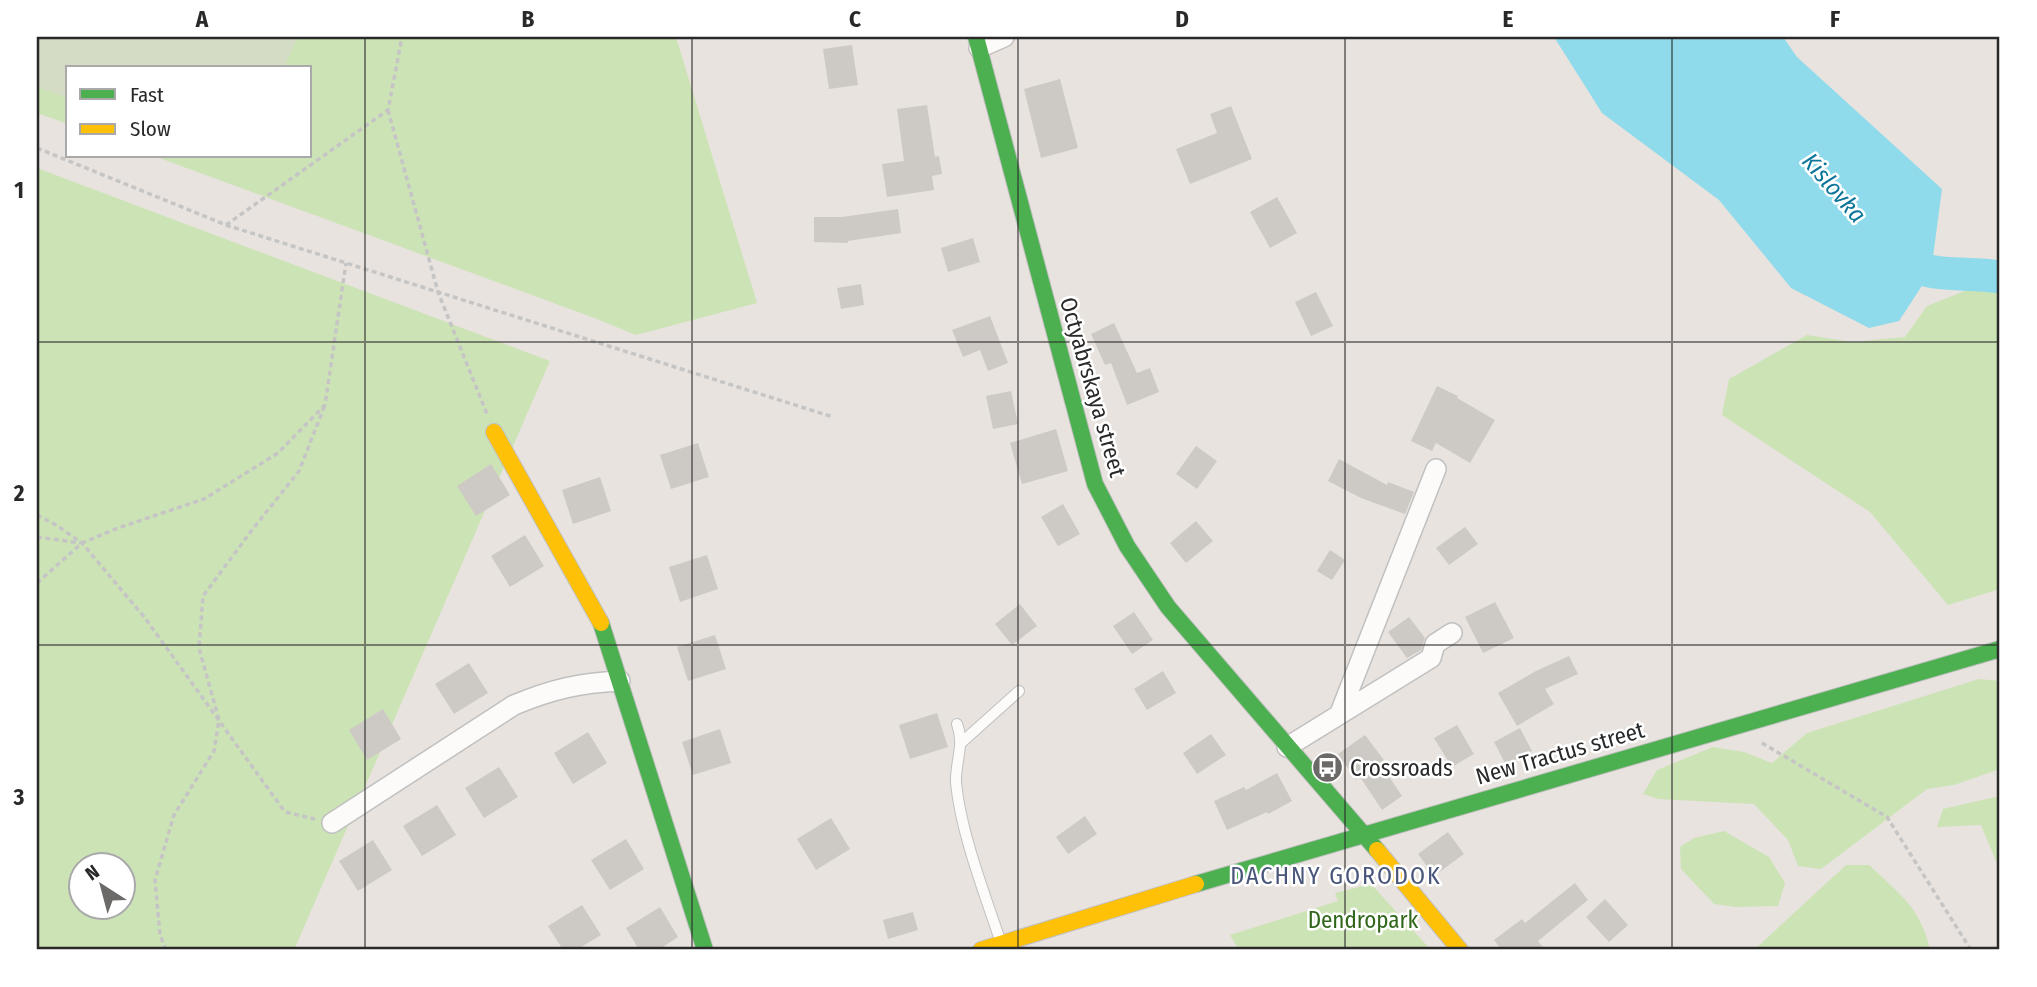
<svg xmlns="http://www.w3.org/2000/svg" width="2037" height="987" viewBox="0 0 2037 987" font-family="'Fira Sans Condensed',sans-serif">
	<rect width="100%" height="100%" fill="#e8e3de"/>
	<path fill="#cce3b6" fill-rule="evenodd" d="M37,37H676L757,303L636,335L597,319L154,156H310V68H68V124L37,113Z
		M37,168L550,361L294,950H37ZM80,864H122V906H80Z
		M1992,280L2000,289V589L1948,605L1870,512L1722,415L1729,379L1807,335L1852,342L1905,337L1927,306Z
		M1979,679L2000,681V769L1954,785L1927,789L1821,869L1798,866L1788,840L1754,804L1658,799L1643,794L1657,770L1713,747L1744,752L1772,763L1807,733Z
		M2000,796V862L1996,861L1981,825L1937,827L1943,809Z
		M1724,831L1769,857L1785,883L1778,906L1736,907L1714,904L1681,869L1680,847L1694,838Z
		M1846,865H1869C1899,893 1921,908 1930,950H1754Z
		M1371,884L1431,950H1239L1230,935L1338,901L1335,893Z"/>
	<path fill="#d5dcc5" d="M37,37H298L284,68H68V98L37,87Z"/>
	<path fill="#90dbeb" d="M1554,37H1783L1797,57L1942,189L1931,272L1899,321L1869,328L1791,288L1719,200L1602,113Z"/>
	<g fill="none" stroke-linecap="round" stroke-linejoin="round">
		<path stroke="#90dbeb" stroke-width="33" d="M1894,253C1926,282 1961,270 2000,277"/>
	</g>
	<path fill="#cdc9c5" d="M852,45L858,85L829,89L823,49Z
		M1060,79L1078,148L1041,158L1024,89Z
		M927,105L935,157L939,156L942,174L932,176L934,190L887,197L882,164L904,161L897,109Z
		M1231,106L1252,159L1190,184L1176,149L1217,133L1210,114Z
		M1277,197L1297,233L1270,248L1250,212Z
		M898,209L901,233L848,241V243L814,242V217H842Z
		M973,238L980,262L948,272L941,248Z
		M861,284L864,305L841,309L837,288Z
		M1316,292L1333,326L1311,336L1295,302Z
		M990,316L1008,363L988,371L980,350L963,357L952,330Z
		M1114,323L1137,373L1150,368L1159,392L1127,405L1111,363L1105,365L1091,334Z
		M1437,386L1458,396L1457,398L1495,420L1470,463L1436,443L1432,451L1411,441Z
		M1011,391L1018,424L993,429L986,396Z
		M1056,429L1068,471L1022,484L1010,443Z
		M698,443L709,477L671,489L660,455Z
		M1196,446L1217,461L1197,489L1176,474Z
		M1339,459L1387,485L1388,482L1414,492L1405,514L1361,498L1328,481Z
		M491,464L510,495L476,516L457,486Z
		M600,477L611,511L573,524L562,490Z
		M1063,504L1080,534L1058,546L1041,517Z
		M1196,521L1213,541L1186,563L1170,543Z
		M1465,527L1478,544L1449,565L1436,548Z
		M525,535L544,566L510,587L491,556Z
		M1330,550L1345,560L1332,580L1317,571Z
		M707,555L718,589L680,602L669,567Z
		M1495,602L1514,638L1483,653L1465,617Z
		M1020,604L1037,626L1012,645L995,624Z
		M1134,612L1153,640L1132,654L1113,626Z
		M1409,617L1425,638L1421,650L1407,658L1388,632Z
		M715,635L726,669L688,681L677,647Z
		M1569,656L1578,674L1545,689L1554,704L1517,726L1498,693L1536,671Z
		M469,663L488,693L454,714L435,684Z
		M1163,671L1176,693L1147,710L1134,689Z
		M383,709L401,739L367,760L349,730Z
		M937,713L948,747L910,759L899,725Z
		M1457,725L1474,754L1452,767L1434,738Z
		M1520,728L1532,751L1506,765L1494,742Z
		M720,729L731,763L693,775L682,742Z
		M588,732L607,763L573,784L554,753Z
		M1211,734L1226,755L1197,774L1183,753Z
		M1365,735L1384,760L1380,763L1402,796L1382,810L1360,777L1356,780L1338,754Z
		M499,767L518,797L484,818L465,788Z
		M1277,773L1292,801L1268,814L1267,812L1227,830L1214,801L1244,787L1246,790Z
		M437,805L456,835L422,856L403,826Z
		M1085,816L1097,834L1068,854L1056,837Z
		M831,818L850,849L816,870L797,839Z
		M1448,832L1464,854L1434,876L1418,854Z
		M626,839L644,869L610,890L591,860Z
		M373,840L392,870L358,891L339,861Z
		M1575,883L1588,900L1538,941L1545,950H1502L1494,940L1522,919L1525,923Z
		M1605,899L1628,925L1609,942L1586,917Z
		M582,905L601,935L576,950H563L548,926Z
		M660,907L678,937L658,950H639L626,928Z
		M913,912L918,930L888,939L883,920Z"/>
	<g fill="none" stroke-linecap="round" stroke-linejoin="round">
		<defs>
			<path id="lane" d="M957,724C965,745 955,762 956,783C961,833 984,892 1000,940
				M961,743L1019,691"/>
			<path id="street" d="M979,48L1004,37
				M1340,713L1436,469
				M1287,747L1431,658L1435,644L1452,633
				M332,823L514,705C553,689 579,683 620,681"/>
			<path id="fast" d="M976,37L1095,484L1127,546L1168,607L1377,850
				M601,623L705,950
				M1196,884L2000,649"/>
			<path id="slow" d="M494,432L601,623
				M1377,850L1460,950
				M981,950L1196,884"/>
		</defs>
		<use href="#lane" stroke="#c1c0c0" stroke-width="12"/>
		<use href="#street" stroke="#c1c0c0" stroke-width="22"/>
		<use href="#fast" stroke="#c1c0c0" stroke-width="18"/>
		<use href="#slow" stroke="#c1c0c0" stroke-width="18"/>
		<path stroke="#c6c5c5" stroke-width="3.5" stroke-dasharray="5 3.5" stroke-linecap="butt" d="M388,110L438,292L487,414
			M37,148L226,225L833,417
			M226,225L388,110L402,37
			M37,515L56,525L82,543L145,618L285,812L315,819
			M37,537L80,543
			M37,583L82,543L118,528L204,499L278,453L325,405L346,263
			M1762,743L1887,817L1971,950
			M166,950L160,935L155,880L174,815L214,751L219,720L199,648L203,596L252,530L299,471L325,405"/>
		<use href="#lane" stroke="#fcfbfa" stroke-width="10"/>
		<use href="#street" stroke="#fcfbfa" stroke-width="19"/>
		<use href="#fast" stroke="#4caf50" stroke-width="16"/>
		<use href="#slow" stroke="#ffc107" stroke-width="16"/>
	</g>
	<path fill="none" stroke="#292929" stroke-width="2" stroke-opacity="0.55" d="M365,37V950M692,37V950M1018,37V950M1345,37V950M1672,37V950M37,342H2000M37,645H2000"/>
	<defs>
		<symbol id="bus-disc" viewBox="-11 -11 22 22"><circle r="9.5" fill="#6c6a68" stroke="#fff"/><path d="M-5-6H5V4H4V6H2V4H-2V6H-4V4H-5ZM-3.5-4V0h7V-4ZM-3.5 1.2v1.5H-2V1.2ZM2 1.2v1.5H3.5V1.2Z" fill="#fff"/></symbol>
	</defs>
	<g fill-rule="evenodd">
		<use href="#bus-disc" x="1310" y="750" width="35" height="35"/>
	</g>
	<g text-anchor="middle" stroke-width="5" stroke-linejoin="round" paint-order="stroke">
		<g font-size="23" fill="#292929" stroke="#fff">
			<text transform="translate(1093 387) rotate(74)" y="8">Octyabrskaya street</text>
			<text transform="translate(1560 753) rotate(-16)" y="8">New Tractus street</text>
		</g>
		<g font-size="23" fill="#292929" stroke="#fff" text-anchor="start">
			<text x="1350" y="776">Crossroads</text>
		</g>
		<g font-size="23" fill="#2f6619" stroke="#fff">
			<text x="1363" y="928">Dendropark</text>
		</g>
		<g font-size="24" font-style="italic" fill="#0c759a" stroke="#fff">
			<text transform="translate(1834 188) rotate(49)" y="8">Kislovka</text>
		</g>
		<g font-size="24" letter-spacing="2" fill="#49567a" stroke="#fff">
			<text x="1336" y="884">DACHNY GORODOK</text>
		</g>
	</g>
	<rect width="2037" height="987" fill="none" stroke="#ffffff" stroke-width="77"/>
	<rect x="66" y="66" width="245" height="91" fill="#ffffff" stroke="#a9a9a9" stroke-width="2"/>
	<rect x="80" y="89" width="35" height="10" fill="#4caf50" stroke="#a9a9a9" stroke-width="2"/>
	<text x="130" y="102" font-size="21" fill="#292929">Fast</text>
	<rect x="80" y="124" width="35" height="10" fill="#ffc107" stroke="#a9a9a9" stroke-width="2"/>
	<text x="130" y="136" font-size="21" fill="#292929">Slow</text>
	<g transform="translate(102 886) rotate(324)"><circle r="33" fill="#ffffff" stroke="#a9a9a9" stroke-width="2"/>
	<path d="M0-5L12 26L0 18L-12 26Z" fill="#6c6a68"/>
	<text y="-10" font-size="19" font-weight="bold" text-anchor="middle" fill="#292929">N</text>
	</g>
	<rect x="38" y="38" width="1960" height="910" fill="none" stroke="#292929" stroke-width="2.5"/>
	<g font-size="23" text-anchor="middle" font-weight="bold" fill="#292929">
		<text x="202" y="27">A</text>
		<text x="528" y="27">B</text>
		<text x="855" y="27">C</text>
		<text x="1182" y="27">D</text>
		<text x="1508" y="27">E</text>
		<text x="1835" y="27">F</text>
		<text x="19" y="198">1</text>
		<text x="19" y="501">2</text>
		<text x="19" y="805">3</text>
	</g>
</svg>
